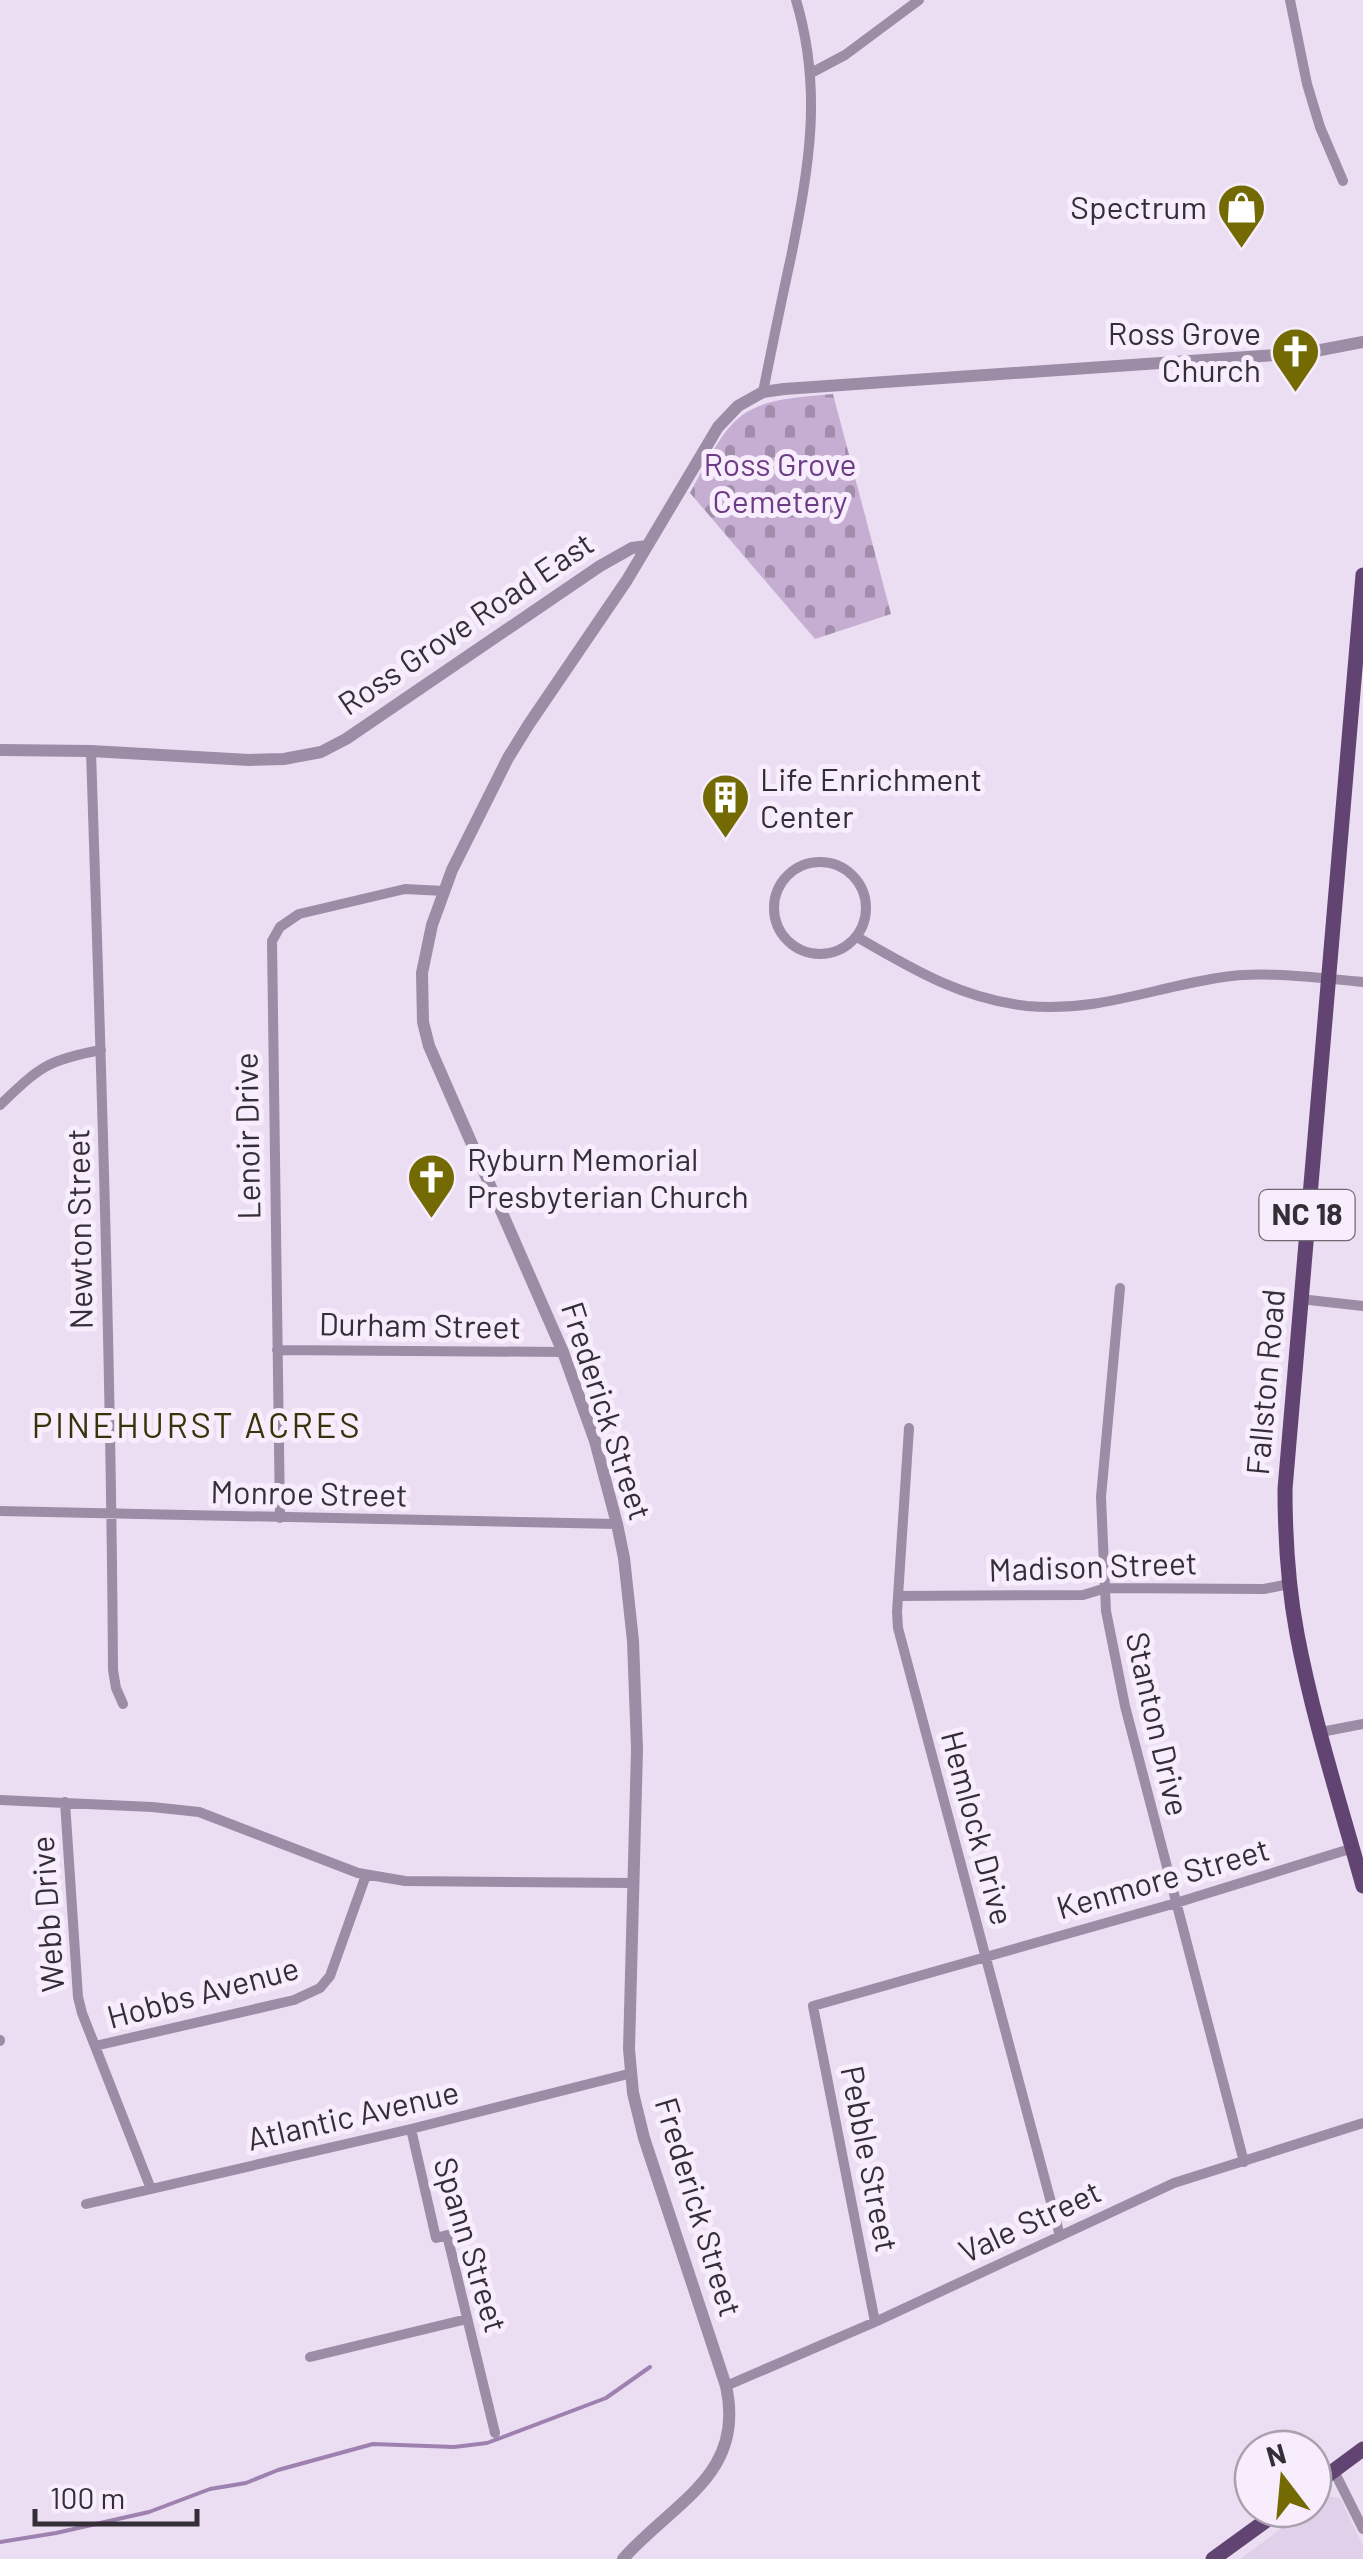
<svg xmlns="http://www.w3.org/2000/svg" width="1363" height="2559" viewBox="0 0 1363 2559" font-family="Barlow,sans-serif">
	<defs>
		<pattern id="cemetery-stones" width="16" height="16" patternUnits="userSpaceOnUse" patternTransform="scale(2.5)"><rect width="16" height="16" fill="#c6aed3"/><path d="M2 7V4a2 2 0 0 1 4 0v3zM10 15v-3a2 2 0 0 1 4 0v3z" fill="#a28eac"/></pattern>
	</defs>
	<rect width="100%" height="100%" fill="#ebdef2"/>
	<path fill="#e0d0e9" d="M1325,2496L1340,2498L1363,2546V2559H1240L1308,2509H1313V2505Z"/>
	<path fill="url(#cemetery-stones)" d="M833,394L891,614L815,639L690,493C734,410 738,401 833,394Z"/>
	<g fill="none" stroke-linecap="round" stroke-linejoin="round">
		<path stroke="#9e81af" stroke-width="4" d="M0,2542L56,2533L149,2512L210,2489L246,2483L278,2470L373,2444L454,2447L487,2443L606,2398L650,2367"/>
		<path stroke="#9d8ca6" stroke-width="10" d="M1290,0L1307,84L1320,127L1343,181
			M811,73L845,55L919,0
			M763,392C772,347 781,302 791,257C809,167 823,90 796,0
			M91,751C101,1057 111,1364 113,1670L116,1688L123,1704
			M774 908a46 46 0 1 1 92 0a46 46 0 1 1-92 0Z
			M857,937C912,969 962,999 1027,1006C1098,1012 1149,989 1217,978C1264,970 1315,978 1363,982
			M0,1105C39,1068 46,1060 101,1050
			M1120,1288L1101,1497L1106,1611L1125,1706L1244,2162
			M1300,1299L1363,1306
			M277,1350L563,1352
			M909,1428L897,1612L898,1628L1060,2236
			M0,1511L617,1524
			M280,1518L272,941L280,927L299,914L405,889L444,891
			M898,1596L1083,1595L1106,1588L1264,1589L1289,1584
			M1321,1732L1363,1724
			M0,1800L152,1807L199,1812L358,1873L405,1881L633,1883
			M65,1802L78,1997L82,2013L151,2189
			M0,2040V2041
			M95,2046L294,2000L320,1988L330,1976L366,1875
			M411,2129L436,2238L447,2235L495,2433
			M86,2204L411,2129L632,2073
			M875,2322L813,2006L1176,1903L1353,1848
			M310,2357L467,2319
			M726,2386L875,2322L1174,2183L1363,2123
			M1334,2471L1363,2529"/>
		<path stroke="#9d8ca6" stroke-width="12" d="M0,750L91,751L249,760L284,759L321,752L346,739L600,566L632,548L647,546
			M623,2559C673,2502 746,2475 726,2386L644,2138L633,2093L629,2049L637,1749L633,1641L624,1558L617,1524L595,1441L563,1352L429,1046L423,1022L422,973L432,925L452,870L508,758L529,724L627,580L718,427L738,406L763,392L784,389L1305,353L1363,342"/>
		<path stroke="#624472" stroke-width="15" d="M1363,575L1285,1489C1285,1538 1288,1586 1297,1634C1313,1719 1340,1803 1363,1886
			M1313,2486L1363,2449
			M1213,2559L1282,2509"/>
	</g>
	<defs>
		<symbol id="shop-pin" viewBox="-11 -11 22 30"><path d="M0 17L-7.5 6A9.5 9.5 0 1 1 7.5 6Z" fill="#736a03" stroke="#f7edfd"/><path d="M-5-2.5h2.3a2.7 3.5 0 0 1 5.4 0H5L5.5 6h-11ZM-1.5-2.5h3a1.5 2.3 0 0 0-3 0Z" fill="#fff"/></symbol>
		<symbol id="church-pin" viewBox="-11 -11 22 30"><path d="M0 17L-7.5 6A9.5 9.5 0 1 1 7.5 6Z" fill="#736a03" stroke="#f7edfd"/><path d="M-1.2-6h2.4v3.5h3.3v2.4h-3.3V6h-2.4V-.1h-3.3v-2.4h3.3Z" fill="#fff"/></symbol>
		<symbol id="building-pin" viewBox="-11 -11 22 30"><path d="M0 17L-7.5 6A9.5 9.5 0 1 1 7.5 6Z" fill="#736a03" stroke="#f7edfd"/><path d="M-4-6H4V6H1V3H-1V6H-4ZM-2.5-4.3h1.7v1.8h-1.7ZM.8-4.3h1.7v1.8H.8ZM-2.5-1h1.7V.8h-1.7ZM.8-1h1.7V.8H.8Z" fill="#fff"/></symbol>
	</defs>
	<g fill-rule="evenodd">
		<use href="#shop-pin" x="1214" y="180" width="55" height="75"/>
		<use href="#church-pin" x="1268" y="324" width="55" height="75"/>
		<use href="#building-pin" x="698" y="770" width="55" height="75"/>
		<use href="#church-pin" x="404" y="1150" width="55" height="75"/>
	</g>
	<g text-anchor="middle" stroke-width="10" stroke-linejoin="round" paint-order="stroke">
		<rect fill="#f7edfd" stroke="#6e6872" stroke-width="2.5" x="1259.5" y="1190" width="95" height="50" rx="8"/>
		<g font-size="30" font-weight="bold" fill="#342f37">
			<text x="1307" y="1225">NC 18</text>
		</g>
		<g font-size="32" fill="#342f37" stroke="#f7edfd" text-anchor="end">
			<text x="1207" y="219">Spectrum</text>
			<text x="1261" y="345">Ross Grove<tspan x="1261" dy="37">Church</tspan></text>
			<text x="760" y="791" text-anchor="start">Life Enrichment<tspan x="760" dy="37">Center</tspan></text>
			<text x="467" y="1171" text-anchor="start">Ryburn Memorial<tspan x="467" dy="37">Presbyterian Church</tspan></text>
		</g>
		<g font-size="32" fill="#6e3c86" stroke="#f7edfd">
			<text x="780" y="476">Ross Grove<tspan x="780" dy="37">Cemetery</tspan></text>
		</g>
		<g font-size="32" fill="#342f37" stroke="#f7edfd">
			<text transform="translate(466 624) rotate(-34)" y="11">Ross Grove Road East</text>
			<text transform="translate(248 1136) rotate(-91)" y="11">Lenoir Drive</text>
			<text transform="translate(80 1229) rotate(-91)" y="11">Newton Street</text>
			<text transform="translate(420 1326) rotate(1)" y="11">Durham Street</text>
			<text transform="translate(1266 1382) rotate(-85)" y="11">Fallston Road</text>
			<text transform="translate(606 1411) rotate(72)" y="11">Frederick Street</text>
			<text transform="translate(309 1494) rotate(1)" y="11">Monroe Street</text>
			<text transform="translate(1093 1567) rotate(-2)" y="11">Madison Street</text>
			<text transform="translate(1157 1724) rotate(77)" y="11">Stanton Drive</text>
			<text transform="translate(977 1828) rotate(75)" y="11">Hemlock Drive</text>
			<text transform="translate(1163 1879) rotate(-16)" y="11">Kenmore Street</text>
			<text transform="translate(48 1914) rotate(-94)" y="11">Webb Drive</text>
			<text transform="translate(203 1993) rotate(-15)" y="11">Hobbs Avenue</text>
			<text transform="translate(353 2116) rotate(-13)" y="11">Atlantic Avenue</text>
			<text transform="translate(869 2159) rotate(79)" y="11">Pebble Street</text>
			<text transform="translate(698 2207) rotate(73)" y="11">Frederick Street</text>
			<text transform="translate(1030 2222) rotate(-25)" y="11">Vale Street</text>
			<text transform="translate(470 2245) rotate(73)" y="11">Spann Street</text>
		</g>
		<g font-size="35" letter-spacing="2.5" fill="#383308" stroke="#f7edfd">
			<text x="197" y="1438">PINEHURST ACRES</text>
		</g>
	</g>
	<g transform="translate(1283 2479) rotate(344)"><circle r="48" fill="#f7edfd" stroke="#a9a1ae" stroke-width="2.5"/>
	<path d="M0-8L18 38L0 25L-18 38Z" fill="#736a03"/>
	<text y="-15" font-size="28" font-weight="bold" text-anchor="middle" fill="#342f37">N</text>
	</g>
	<path d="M35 2509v15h162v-15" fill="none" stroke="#342f37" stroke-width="5"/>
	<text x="50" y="2509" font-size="30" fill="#342f37" stroke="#f7edfd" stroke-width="8" paint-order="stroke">100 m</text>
</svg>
